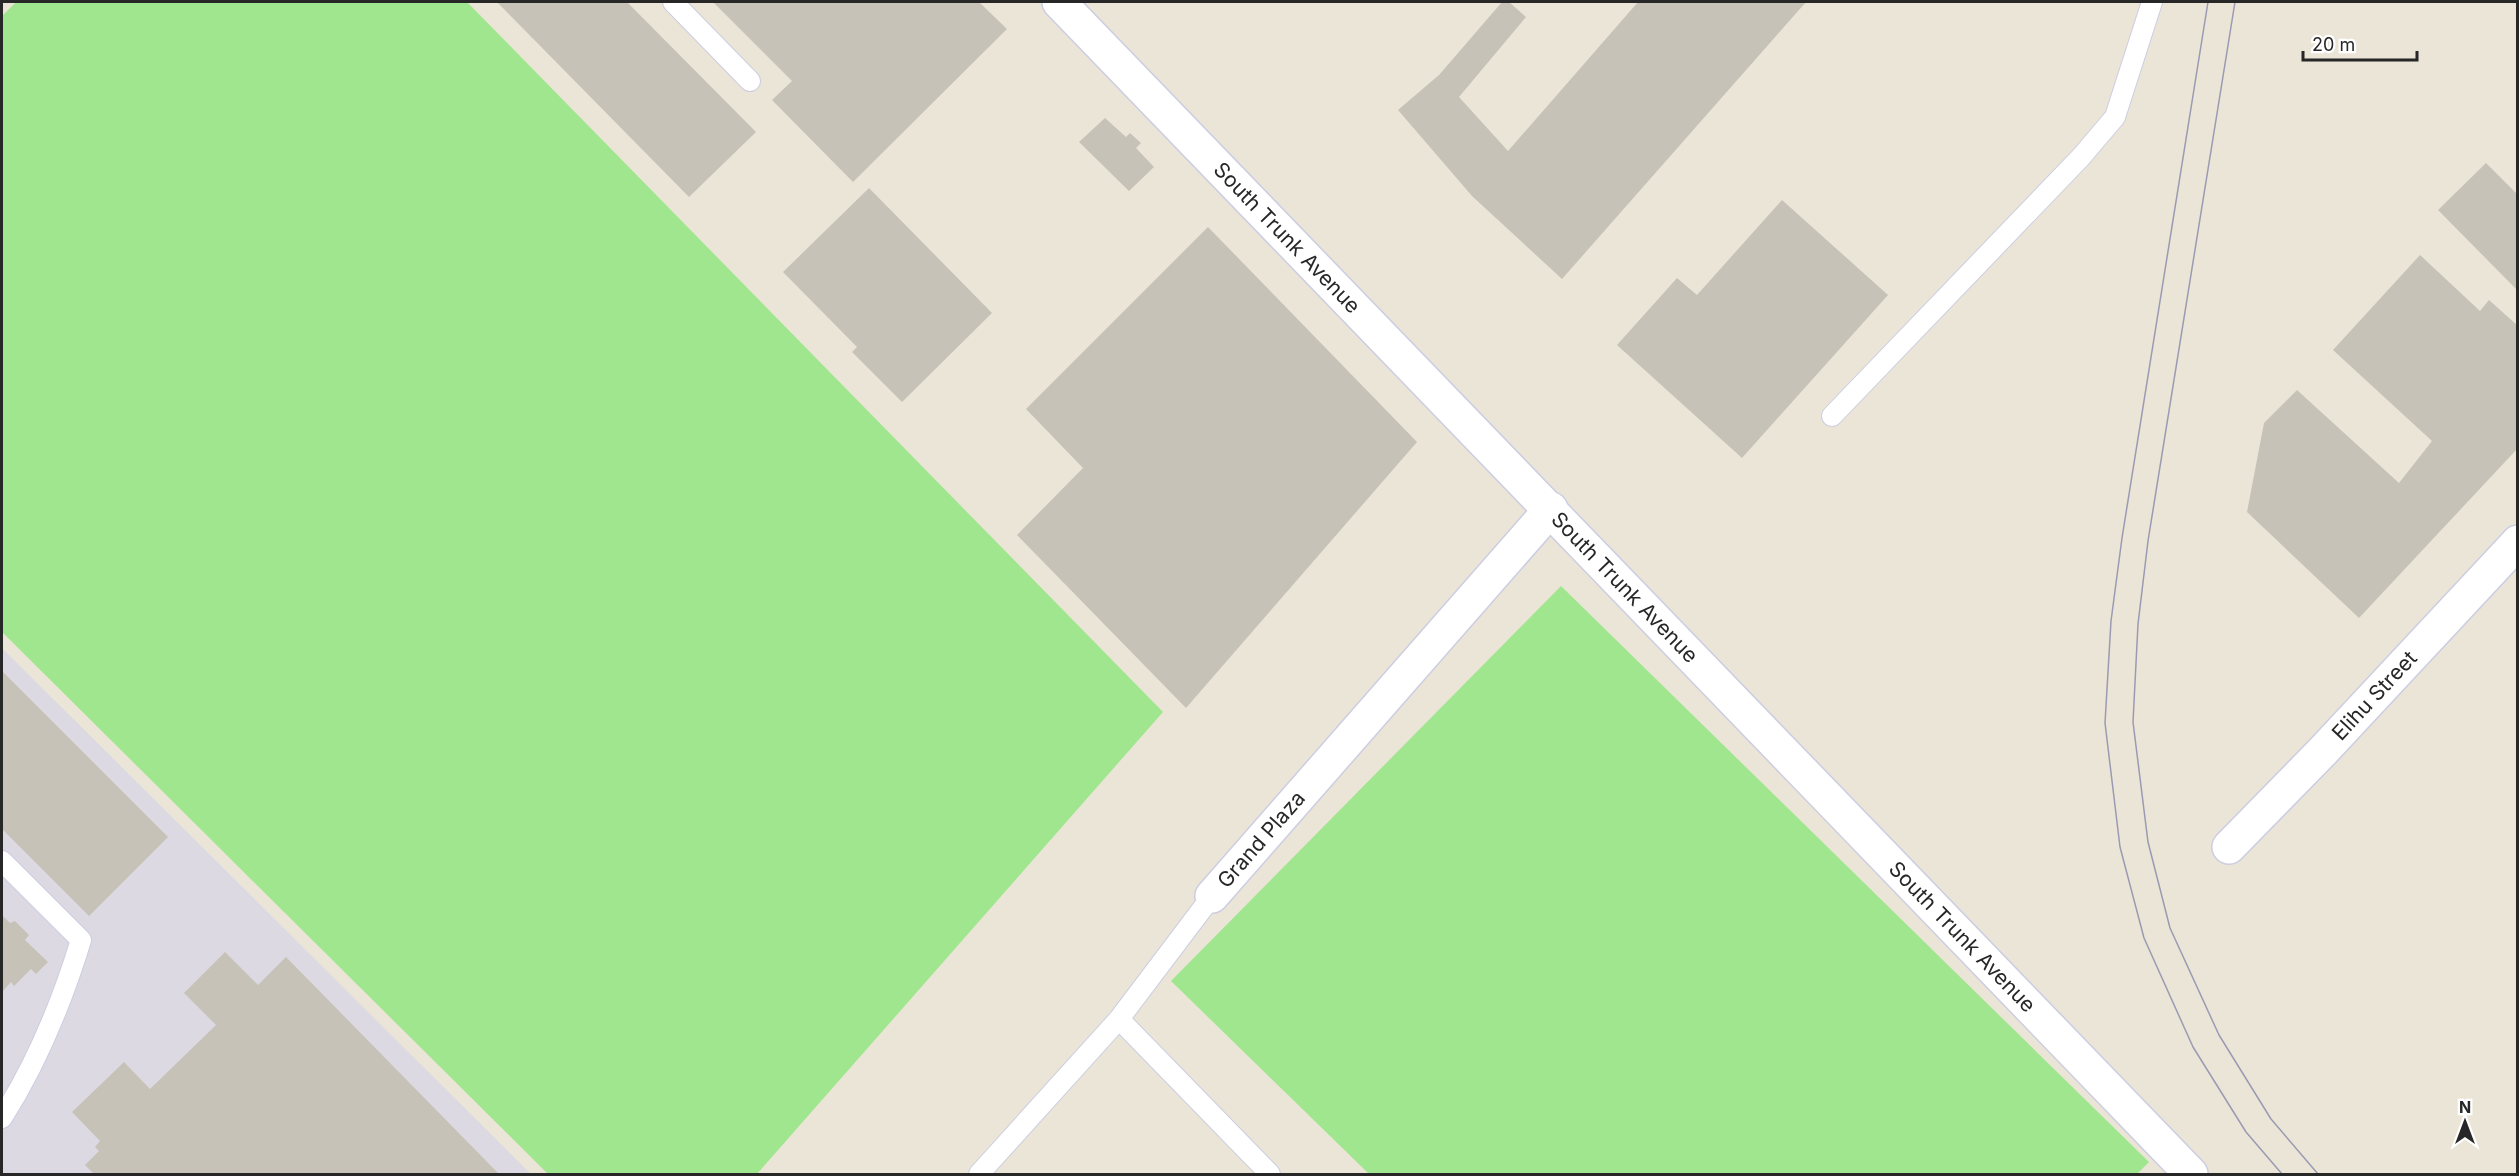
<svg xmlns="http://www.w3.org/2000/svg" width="2519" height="1176" viewBox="0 0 2519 1176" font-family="Inter,sans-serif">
	<rect width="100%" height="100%" fill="#ebe5d7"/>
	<path fill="#ddd9e2" d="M2,648L531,1174H2Z"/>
	<path fill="#a0e68f" d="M16,2H467L1163,712L757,1174H548L2,632V16Z
		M1561,586L2149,1162L2137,1174H1369L1171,981Z"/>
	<path fill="#c6c2b7" d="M497,2H627L756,132L689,197Z
		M713,2H979L1007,29L853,182L772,100L792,81Z
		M1502,2H1509L1526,17L1459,97L1508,151L1638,2H1806L1562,279L1472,196L1398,110L1439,75Z
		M1105,118L1126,137L1130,133L1141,143L1136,148L1154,167L1129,191L1079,142Z
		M2486,163L2518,195V291L2438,210Z
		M869,188L992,313L902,402L852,352L857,347L783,272Z
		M1782,200L1888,295L1742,458L1617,345L1677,278L1697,295Z
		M1208,227L1417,442L1186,708L1017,535L1083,468L1026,409Z
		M2420,255L2480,311L2489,300L2518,326V448L2359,618L2247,512L2264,423L2297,390L2399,483L2432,441L2333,350Z
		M2,671L168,837L89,916L2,829Z
		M2,915L10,923L15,921L29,935L25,940L48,962L36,974L31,969L14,986L11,982L2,992Z
		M225,952L258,985L286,957L499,1174H94L85,1165L99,1151L95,1147L100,1141L72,1112L124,1062L150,1089L216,1025L184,993Z"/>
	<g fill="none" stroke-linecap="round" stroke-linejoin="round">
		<defs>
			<path id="lane" d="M673,2L750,81
				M1832,416L2081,157L2115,117L2152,2
				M2,861L81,940C62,1002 37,1063 2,1118
				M1119,1019L1270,1174
				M979,1174L1119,1019L1212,896"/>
			<g id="street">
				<path id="s1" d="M1059,2L2191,1174"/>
				<path id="s2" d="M2229,847L2322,752L2518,542"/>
				<path id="s3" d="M1212,896L1551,509"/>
			</g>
		</defs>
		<use href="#lane" stroke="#cccde2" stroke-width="22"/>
		<use href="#street" stroke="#cccde2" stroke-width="36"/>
		<use href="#lane" stroke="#fff" stroke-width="20"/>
		<use href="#street" stroke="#fff" stroke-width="33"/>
		<path stroke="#9a9ab3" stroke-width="1.5" d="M2208,2L2122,538L2111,621L2105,723L2120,847L2144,938L2193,1047L2246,1132L2282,1174
			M2235,2L2148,541L2138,624L2133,722L2148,842L2170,928L2219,1035L2271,1119L2318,1174"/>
	</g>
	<g text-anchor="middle" stroke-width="4.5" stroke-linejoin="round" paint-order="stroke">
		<g font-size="21" fill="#272727" stroke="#fff">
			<text dy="7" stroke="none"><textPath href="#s1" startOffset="328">South Trunk Avenue</textPath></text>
			<text dy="7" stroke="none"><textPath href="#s1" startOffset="814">South Trunk Avenue</textPath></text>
			<text dy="7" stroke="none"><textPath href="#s2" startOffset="210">Elihu Street</textPath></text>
			<text dy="7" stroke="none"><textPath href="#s3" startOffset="75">Grand Plaza</textPath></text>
			<text dy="7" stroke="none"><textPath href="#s1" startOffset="1300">South Trunk Avenue</textPath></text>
		</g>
	</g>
	<rect width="2519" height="1176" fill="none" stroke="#272727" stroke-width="6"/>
	<g transform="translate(2465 1122)" stroke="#ffffff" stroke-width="4.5" paint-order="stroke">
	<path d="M0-4.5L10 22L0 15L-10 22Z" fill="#272727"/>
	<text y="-9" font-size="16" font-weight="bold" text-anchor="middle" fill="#272727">N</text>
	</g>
	<path d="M2303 51v9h114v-9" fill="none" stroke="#272727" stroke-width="3"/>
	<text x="2312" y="51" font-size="18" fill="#272727" stroke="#ffffff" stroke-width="4.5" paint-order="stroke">20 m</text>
</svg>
